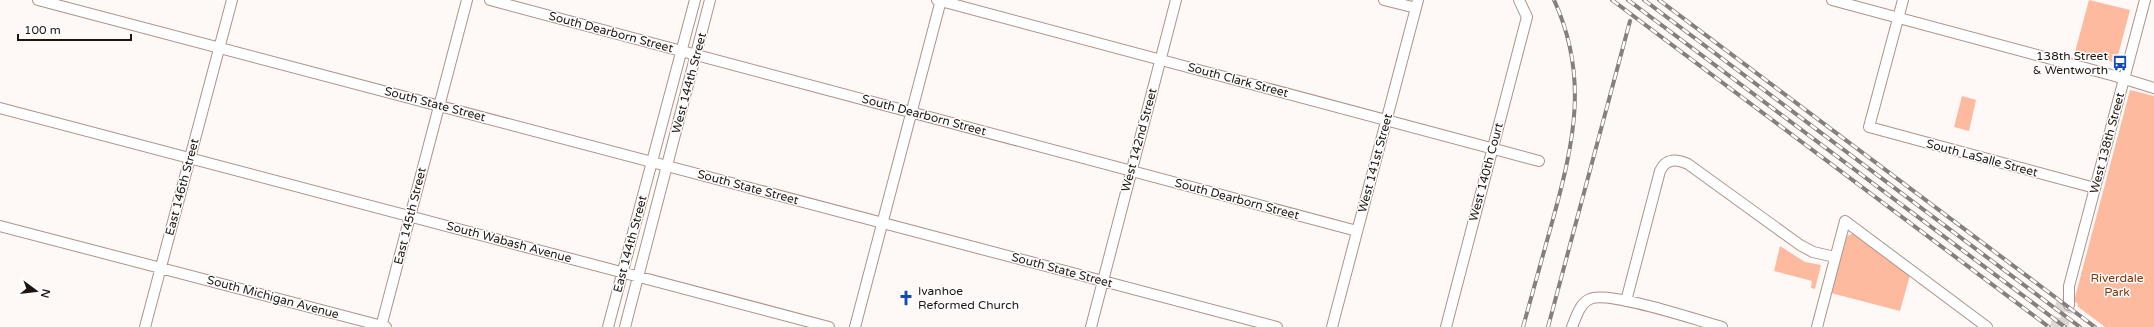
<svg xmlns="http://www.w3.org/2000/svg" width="2154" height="327" viewBox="0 0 2154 327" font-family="'Varela Round',sans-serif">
	<rect width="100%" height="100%" fill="#fef8f6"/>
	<path fill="#fdba9e" d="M2089,0L2130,10L2116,63L2075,52Z
		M2130,90L2154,96V327H2105L2077,306L2078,304L2074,301Z
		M1962,96L1976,100L1969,131L1954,127Z
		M1854,233L1910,275L1900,311L1831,293L1847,236Z
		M1780,246L1805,262L1821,265L1815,289L1811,288L1812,281L1774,271Z"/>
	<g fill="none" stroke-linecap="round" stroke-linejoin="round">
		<path stroke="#dcd6d4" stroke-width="10" stroke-dasharray="10 5" stroke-linecap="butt" d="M2055,327L2062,299
			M2063,327L2069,305"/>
		<defs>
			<path id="minor" d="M38,0L1277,327
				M490,0L1357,231
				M937,0L1539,161
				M1384,0L1416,8
				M1832,0L2115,76L2154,88
				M1903,0L1869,127L2095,188
				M0,108L829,327
				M0,226L386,327
				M1626,301L1660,171C1666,158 1677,159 1688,164L1800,245L1813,252L1835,257
				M2069,305V286L2145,0
				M145,327L232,0
				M381,327L467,0
				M608,327L695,0
				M625,327L710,0
				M855,327L941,0
				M1091,327L1176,0
				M1332,327L1418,0
				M1446,327L1527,17L1519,0
				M1572,327C1576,317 1580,303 1590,299C1608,290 1699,321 1722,327
				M1817,327L1845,221L1987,327"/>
		</defs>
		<use href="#minor" stroke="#ad948a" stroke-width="12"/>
		<use href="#minor" stroke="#fff" stroke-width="10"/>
		<defs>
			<path id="rail" d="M1612,0L2049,327
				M1628,0L2065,327
				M1644,0L2080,327
				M1659,0L2095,327
				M1523,327C1533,291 1543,255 1553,219C1574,142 1589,76 1554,0
				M1548,327L1630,21"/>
		</defs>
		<use href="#rail" stroke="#867f7c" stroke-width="4"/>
		<use href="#rail" stroke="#fff" stroke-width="2.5" stroke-dasharray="8" stroke-linecap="butt"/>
	</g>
	<defs>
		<symbol id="bus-bare" viewBox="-9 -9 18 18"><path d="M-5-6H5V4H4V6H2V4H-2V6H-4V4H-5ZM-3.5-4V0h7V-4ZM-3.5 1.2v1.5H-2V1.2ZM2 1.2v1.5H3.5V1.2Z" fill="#124cb8" stroke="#fff" stroke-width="2.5" paint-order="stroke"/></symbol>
		<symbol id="church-bare" viewBox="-9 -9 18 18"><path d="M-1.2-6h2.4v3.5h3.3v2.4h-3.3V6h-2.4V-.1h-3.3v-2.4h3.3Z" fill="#124cb8" stroke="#fff" stroke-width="2.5" paint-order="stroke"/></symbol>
	</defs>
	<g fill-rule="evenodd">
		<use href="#bus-bare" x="2109" y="52" width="22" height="22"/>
		<use href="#church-bare" x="895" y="287" width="22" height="22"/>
	</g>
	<g text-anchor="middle" stroke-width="3" stroke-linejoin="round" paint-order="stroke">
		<g font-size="12" fill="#1e1511" stroke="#fff">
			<text transform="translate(611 32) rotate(15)" y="4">South Dearborn Street</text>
			<text transform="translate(1238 80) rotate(15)" y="4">South Clark Street</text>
			<text transform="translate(689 83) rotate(-75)" y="4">West 144th Street</text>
			<text transform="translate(435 104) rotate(15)" y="4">South State Street</text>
			<text transform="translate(924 115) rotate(15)" y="4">South Dearborn Street</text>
			<text transform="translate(1139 140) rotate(-75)" y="4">West 142nd Street</text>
			<text transform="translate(2107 143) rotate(-75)" y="4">West 138th Street</text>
			<text transform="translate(1982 158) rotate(15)" y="4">South LaSalle Street</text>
			<text transform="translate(1375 163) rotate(-75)" y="4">West 141st Street</text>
			<text transform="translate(1486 172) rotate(-75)" y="4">West 140th Court</text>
			<text transform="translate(182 187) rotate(-75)" y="4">East 146th Street</text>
			<text transform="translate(748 187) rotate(15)" y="4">South State Street</text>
			<text transform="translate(1237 199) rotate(15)" y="4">South Dearborn Street</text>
			<text transform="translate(410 216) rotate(-76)" y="4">East 145th Street</text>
			<text transform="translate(509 242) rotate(15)" y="4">South Wabash Avenue</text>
			<text transform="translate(630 244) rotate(-75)" y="4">East 144th Street</text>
			<text transform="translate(1062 270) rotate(15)" y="4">South State Street</text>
			<text transform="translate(273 297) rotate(15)" y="4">South Michigan Avenue</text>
		</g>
		<g font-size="12" fill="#1e1511" stroke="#fff" text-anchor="end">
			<text x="2108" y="60">138th Street<tspan x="2108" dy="14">&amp; Wentworth</tspan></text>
			<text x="918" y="295" text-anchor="start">Ivanhoe<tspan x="918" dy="14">Reformed Church</tspan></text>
		</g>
		<g font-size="12" fill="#833202" stroke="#fff">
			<text x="2117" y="282">Riverdale<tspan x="2117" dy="14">Park</tspan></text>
		</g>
	</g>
	<g transform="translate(36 291) rotate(105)" stroke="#ffffff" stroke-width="3" paint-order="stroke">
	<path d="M0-3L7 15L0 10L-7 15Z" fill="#1e1511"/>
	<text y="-6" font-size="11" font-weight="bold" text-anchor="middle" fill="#1e1511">N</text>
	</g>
	<path d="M18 34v6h113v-6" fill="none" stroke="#1e1511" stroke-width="2"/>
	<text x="24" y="34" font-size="12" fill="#1e1511" stroke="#ffffff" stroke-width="3" paint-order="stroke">100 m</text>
</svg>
